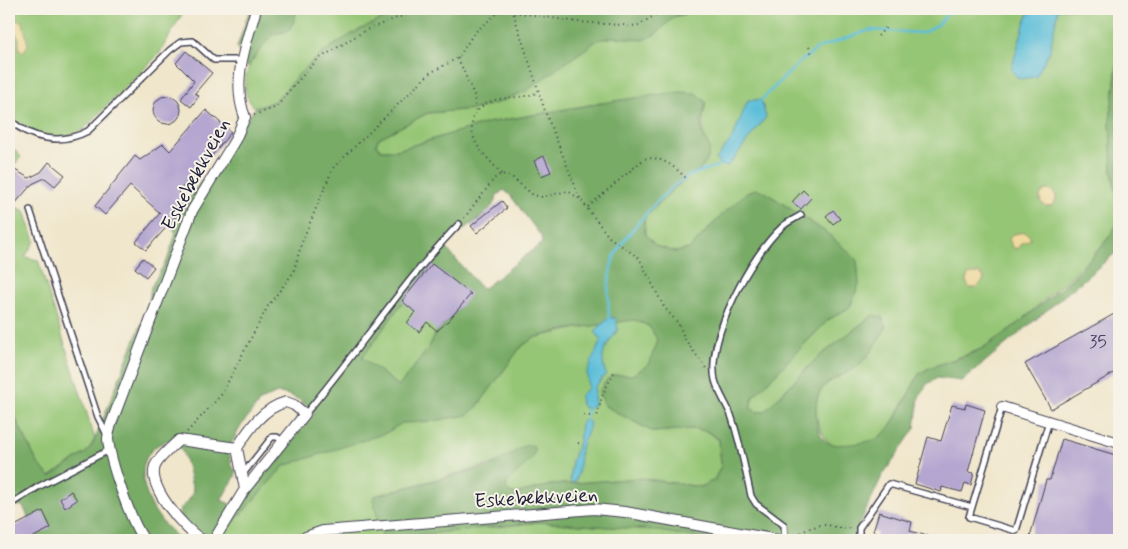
<svg xmlns="http://www.w3.org/2000/svg" width="1128" height="549" viewBox="0 0 1128 549" font-family="Mynerve,sans-serif">
	<rect width="100%" height="100%" fill="#f7f3e8"/>
	<filter id="ink" filterUnits="userSpaceOnUse"><feTurbulence type="fractalNoise" baseFrequency=".02" numOctaves="2"/><feDisplacementMap in="SourceGraphic" scale="10" xChannelSelector="R" yChannelSelector="G"/><feConvolveMatrix kernelMatrix="1 2 1 2 8 2 1 2 1" color-interpolation-filters="sRGB"/></filter>
	<filter id="wash" filterUnits="userSpaceOnUse"><feTurbulence type="fractalNoise" baseFrequency=".0096" numOctaves="4" result="noise"/><feDisplacementMap in="SourceGraphic" scale="20" xChannelSelector="R" yChannelSelector="G"/><feGaussianBlur stdDeviation="1.12" result="paint"/><feColorMatrix in="noise" values="0 0 0 0 0 0 0 0 0 0 0 0 0 0 0 0 0 1.4 0 .05"/><feComposite in="paint" operator="in"/></filter>
	<g filter="url(#wash)">
		<rect width="100%" height="100%" fill="#f0e6cb"/>
		<path fill="#95c675" stroke="#5c7458" d="M9,9H185L159,54L84,129L73,135L54,138L34,134L9,117Z
			M297,9H409L317,58L274,101L259,107L253,106C233,84 254,51 272,35C278,30 287,27 293,23Z
			M706,9H1119V50L1110,121L1112,171L1119,210L1118,226L1092,257L1020,322L981,349L927,369L919,374C910,389 892,429 879,438C867,446 846,445 832,446C814,428 807,397 832,379C836,376 843,375 846,372C855,360 866,330 873,315L817,358L765,411L757,412L750,408L753,397L828,320L850,307L859,284L857,260L827,233L765,192L720,217L689,249L675,252L656,246L645,234L644,219L674,188L703,167L710,148C700,131 702,121 706,102L600,103L487,123L397,150H381L376,144L379,138L428,113L475,109L500,102L525,91L601,35Z
			M9,144L21,157L9,170Z
			M9,204L25,211L35,241L25,257L38,260L95,439L87,452L50,477L37,462L9,405Z
			M432,264L471,294L448,321L437,331L428,349L399,386L362,358C386,326 407,294 432,264Z
			M628,317C634,320 644,322 649,327C678,353 623,390 605,406L653,432L693,429L706,431L719,440L721,466L714,480L701,487L640,478L551,485L505,496L496,463L375,496L488,528L539,522L653,530L712,540H223V534L284,466L392,429L402,423L455,417L477,407L520,348L533,338Z"/>
		<path fill="#78ab66" stroke="#4d6650" fill-rule="evenodd" d="M250,9H297L293,23L288,31L272,35L247,67L237,47Z
			M409,9H678L685,14L675,16L656,34L644,40L614,37L598,40L526,91L500,102L475,109L428,113L379,138L376,144L381,150H397L487,123L620,100L679,92L695,93L706,102L701,124L703,136L710,148L708,158L703,167L674,188L644,219L645,234L656,246L675,252L689,249L720,217L745,194L755,189L765,192L827,233L857,260L859,284L850,307L828,320L753,397L750,408L757,412L765,411L817,358L873,315L882,317L886,327C878,341 871,354 859,365C847,376 828,377 819,393C813,406 815,441 832,444C841,446 870,443 878,438C893,430 910,390 919,374C938,361 963,360 983,348C1013,330 1115,249 1119,216V250L962,381L937,378L926,385L919,398L915,428L882,476L852,540H827L819,536L712,540L653,530L539,522L389,538L382,536L373,500L374,496L491,466L526,445H532L535,450L533,457L507,483L506,488L509,493L515,494L551,485L640,478L701,487L714,480L721,466L719,439L706,431L693,429L653,432L605,406L599,392L607,379L615,375H632L648,365L658,341L649,326L634,320L564,330L533,338L520,348L477,407L467,415L429,422L402,423L386,433L284,466L223,534V540H190L193,536C166,499 186,517 193,490C188,474 186,447 172,439C118,453 150,522 183,540H68L58,536L39,540L23,506L9,505V405L37,462L50,477L87,452L93,444L148,307L151,287L168,258L176,233L170,224L256,107C276,106 285,89 297,76C327,45 368,22 409,9ZM504,190L510,195L541,236L542,243L484,288L480,287L445,247C456,229 494,216 497,195ZM432,264L470,294L448,321L437,331L428,349L399,386L362,358C386,326 407,294 432,264ZM277,393C294,394 304,402 314,414L237,507L221,500L235,477L236,472L231,464L228,449L241,426L260,401Z
			M1119,50V210L1112,171L1110,121Z"/>
		<path fill="#eeda9e" stroke="#887e6c" d="M17,20L23,22L28,45L23,52L19,49V38L11,27Z
			M1040 198a8 8 0 1 1 16 0a8 8 0 1 1-16 0Z
			M1025,232L1030,236V240L1023,242L1018,249L1012,247L1009,239L1013,234Z
			M978,273L984,277L983,281L976,288H969L966,281L968,275Z"/>
		<path fill="#5bbed9" stroke="#3e708a" d="M1031,9H1058L1050,50L1036,77L1019,79L1011,70L1025,21Z
			M748,100H761L766,117L728,166L720,165L716,159L733,137Z
			M609,318H616L618,329C607,347 598,351 606,374L595,387L594,405L587,410L581,405L580,396L588,388L587,372L601,340L595,331Z
			M586,419L590,423C589,434 581,442 580,453C579,462 580,475 574,483L570,481L572,461L579,442L581,423Z"/>
		<g fill="none" stroke-linecap="round" stroke-linejoin="round">
			<path stroke="#5bbed9" stroke-width="2.5" d="M761,100L799,63L818,48L870,30L923,33L937,25L952,9
				M609,318C608,299 607,279 613,260C620,241 665,189 684,179C694,173 708,169 720,165
				M586,419L587,410"/>
		</g>
		<g id="blocks">
			<path fill="#b4a6d0" d="M186,51L212,73L195,93L199,96L191,107L181,99L194,81L176,63Z
				M153 110a14 14 0 1 1 28 0a14 14 0 1 1-28 0Z
				M206,110L231,132L191,181L189,180L178,192L189,202L146,250L136,242L160,213L130,186L105,215L95,206L135,156L140,160L163,144L170,151Z
				M544,156L551,172L541,176L534,161Z
				M49,162L65,175L55,186L45,178L32,184L13,206L9,202V177L15,170L29,178L41,172Z
				M803,190L811,198L801,209L792,202Z
				M502,201L507,208L477,233L471,226Z
				M833,210L840,219L833,224L826,216Z
				M143,258L154,267L146,277L135,268Z
				M432,264L471,294L448,321L437,331L427,322L419,332L407,323L415,312L402,301Z
				M1116,313L1119,319V370L1051,409L1025,364Z
				M966,404L985,410L968,472L974,473L971,485L965,483L962,492L942,487L941,492L915,484L928,437L941,441L952,405L965,408Z
				M1062,439L1119,456V540H1029L1046,480H1050Z
				M71,491L77,500L65,508L60,499Z
				M43,511L51,528L28,540H9V529Z
				M879,512L912,522L910,531L935,538V540H875L877,533L873,531Z"/>
		</g>
	</g>
	<g filter="url(#ink)">
		<use href="#blocks" fill-opacity="0" stroke="#413f51" stroke-width="1"/>
		<g fill="none" stroke-linecap="round" stroke-linejoin="round">
			<defs>
				<path id="service" d="M9,119C31,140 61,145 88,131L170,50L181,42L193,41L214,60H241
					M30,210L98,417L107,435
					M1002,407L969,517L1016,531L1049,421
					M305,414C358,352 402,283 459,224
					M243,474L272,437H277L284,442
					M9,505L38,487L109,450
					M785,540L784,525L756,504L751,496C745,469 740,441 731,415C726,403 718,392 715,380C706,338 751,255 782,227C787,222 795,219 801,215
					M859,540V528L889,484L972,507"/>
				<path id="minor" d="M1002,407L1119,443
					M144,540C131,522 110,462 108,439C108,434 110,429 111,424L192,211L235,140L245,117C231,81 246,44 256,9
					M202,540C185,530 147,487 155,466C159,457 172,447 179,440L237,448
					M214,540L245,489L305,414L294,405L286,402C263,408 249,429 237,448L245,489
					M297,540L323,531L594,509L625,512L778,540"/>
			</defs>
			<use href="#service" stroke="#413f51" stroke-width="8"/>
			<use href="#minor" stroke="#413f51" stroke-width="12"/>
			<path stroke="#413f51" stroke-width="2" stroke-dasharray="1 4" stroke-linecap="butt" d="M512,9L546,114L580,198
				M514,12L578,22L637,26L665,9
				M878,36L887,26
				M809,47L812,54
				M458,58L474,95L476,112
				M254,115L277,107L286,94L317,60L366,30L420,9
				M501,174C487,155 467,144 473,117C490,90 513,103 539,92
				M588,207L644,159C662,155 676,168 688,180
				M464,218L495,178L501,174L512,177L533,195L542,197L568,191L581,200L609,237L639,258L664,307L678,323L686,341L708,371
				M584,415L597,417L602,396L614,372
				M187,432L221,395L268,306L293,273L303,239L333,168L430,73L458,58L474,33L502,9
				M578,443L583,444
				M792,538C803,531 818,522 832,526C839,528 843,529 851,528"/>
			<use href="#service" stroke="#fff" stroke-width="5"/>
			<use href="#minor" stroke="#fff" stroke-width="10"/>
		</g>
	</g>
	<g text-anchor="middle" stroke-width="4" stroke-linejoin="round" paint-order="stroke">
		<g font-size="18" fill="#464360">
			<text x="1098" y="347">35</text>
		</g>
		<g font-size="20" fill="#22223b" stroke="#f7f3e8">
			<text transform="translate(195 174) rotate(-62)" y="7">Eskebekkveien</text>
			<text transform="translate(536 497) rotate(-3)" y="7">Eskebekkveien</text>
		</g>
	</g>
	<rect width="1128" height="549" fill="none" stroke="#f7f3e8" stroke-width="30"/>
</svg>
